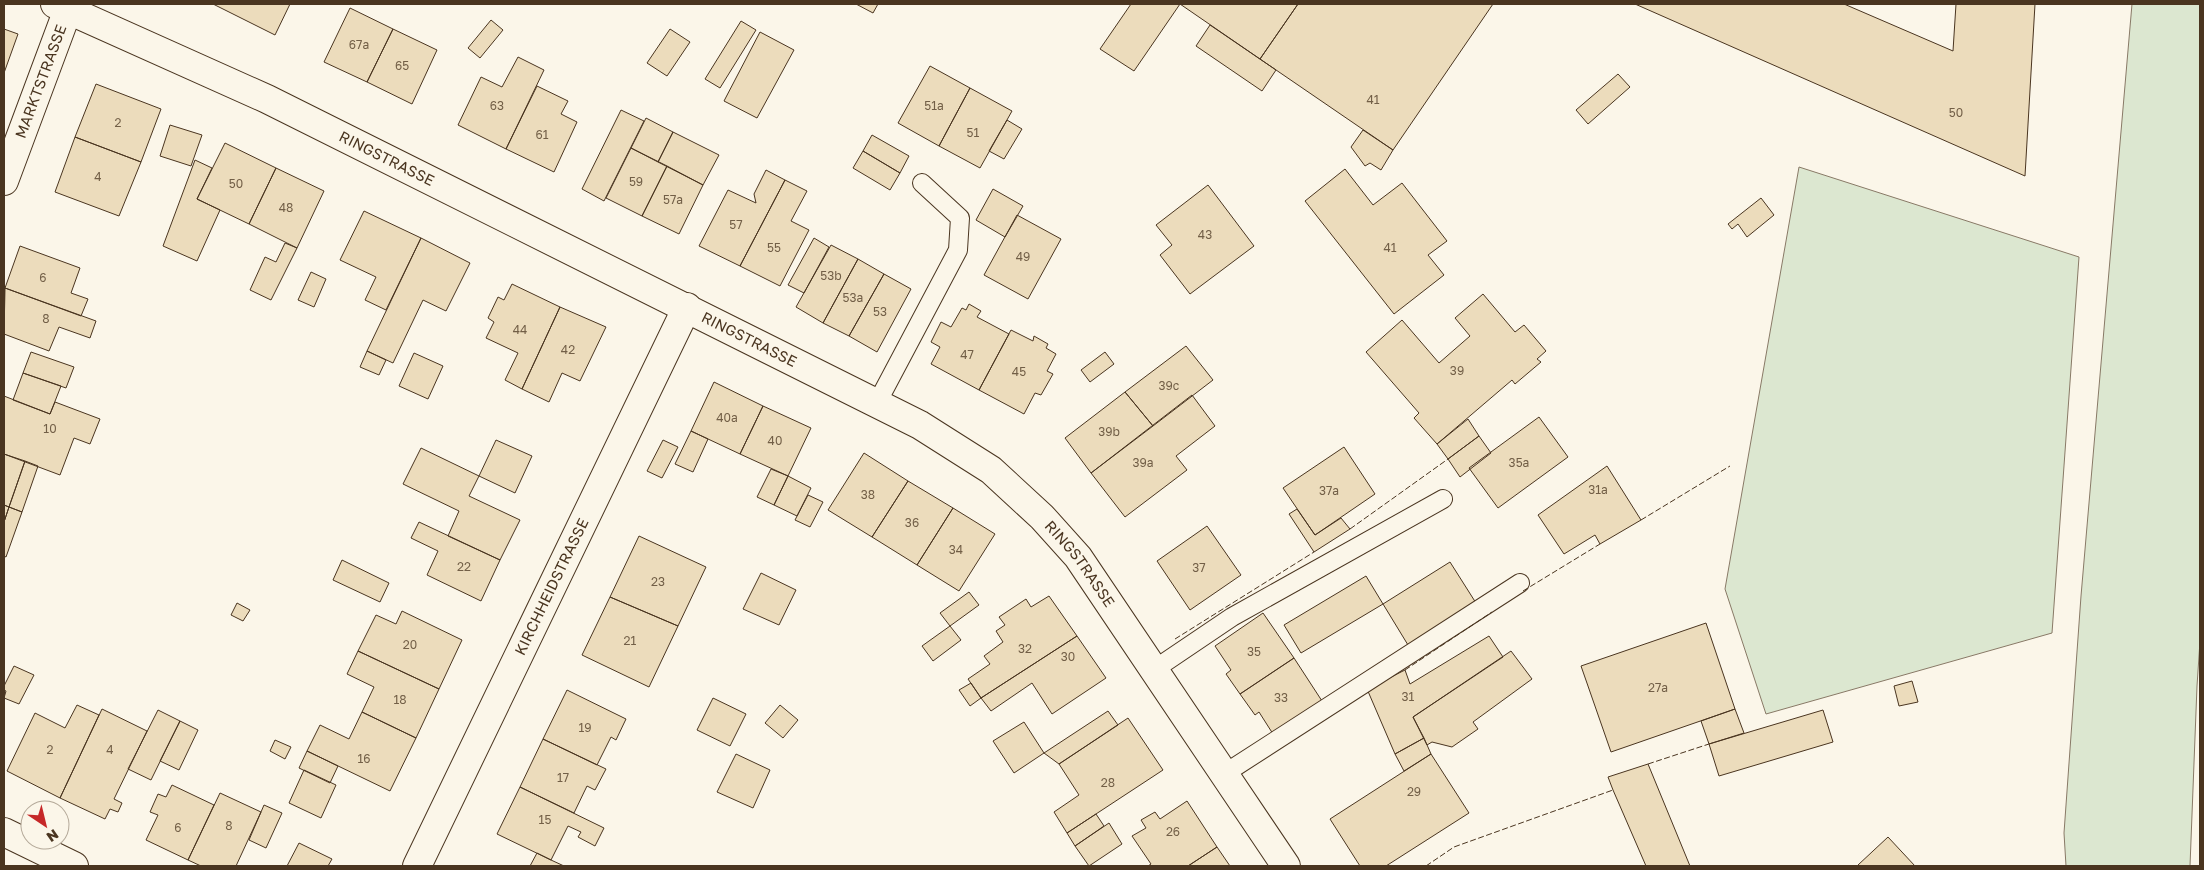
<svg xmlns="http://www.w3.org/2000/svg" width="2204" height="870" viewBox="0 0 2204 870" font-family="'Golos Text',sans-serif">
	<rect width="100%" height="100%" fill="#fbf6e9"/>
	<path fill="#dce7d0" stroke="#887966" d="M2132,4H2200V641L2197,686L2190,866H2066L2064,833L2081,596Z
		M1799,167L2079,257L2052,633L1766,714L1725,589Z"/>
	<path fill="#ecdcbc" stroke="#4a3520" d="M213,4H290L275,35Z
		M856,4H878L873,13Z
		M1131,4H1180L1134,71L1100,49Z
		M1180,4H1298L1260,59Z
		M1298,4H1493L1393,150L1260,59Z
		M1635,4H1844L1953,51L1956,4H2035L2025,176Z
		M350,8L393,29L367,82L324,62Z
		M491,20L503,30L480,58L468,48Z
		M741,21L756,30L720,88L705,79Z
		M1210,25L1276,70L1262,91L1196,46Z
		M4,29L18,34L4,73Z
		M393,29L437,50L412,104L367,82Z
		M670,29L690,42L667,76L647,63Z
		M760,32L794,50L757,118L724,101Z
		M518,57L544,70L506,149L458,125L481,77L502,87Z
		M930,66L970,88L939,146L898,123Z
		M1618,74L1630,87L1588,124L1576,110Z
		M96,84L161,109L141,162L75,137Z
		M537,86L568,101L561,114L577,122L554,172L506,149Z
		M970,88L1012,111L980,168L939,146Z
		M621,110L644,121L604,201L582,189Z
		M646,118L673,132L658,162L631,148Z
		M1007,120L1022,129L1004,159L989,151Z
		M170,125L202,135L191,166L160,156Z
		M1363,130L1393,150L1381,170L1370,163L1365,166L1351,147Z
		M673,132L719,155L703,185L658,162Z
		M872,135L909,156L900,173L863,151Z
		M75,137L141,162L119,216L55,192Z
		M225,143L276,168L249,224L197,199Z
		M631,148L667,166L642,216L606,198Z
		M863,151L900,173L890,190L853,168Z
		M195,160L212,168L197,199L220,210L197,261L163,246Z
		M667,166L703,185L679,234L642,216Z
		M276,168L324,191L297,248L249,224Z
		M1345,169L1373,205L1402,183L1447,241L1428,255L1444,275L1394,314L1305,201Z
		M766,170L785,180L740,266L699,246L728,190L756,203L754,194Z
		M785,180L807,191L791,221L809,230L780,286L740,266Z
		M1208,185L1254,246L1190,294L1160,255L1172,245L1156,225Z
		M993,189L1023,206L1005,237L976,220Z
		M1761,198L1774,215L1747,237L1738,224L1732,229L1728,224Z
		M364,211L421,238L386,310L365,300L376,277L340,260Z
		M1017,215L1061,239L1028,299L984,275Z
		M421,238L470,263L446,311L423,300L393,363L367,351Z
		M814,238L829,247L804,293L788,285Z
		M285,243L297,248L271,300L250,290L265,257L276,262Z
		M831,245L858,259L823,323L796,307Z
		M20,246L80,268L71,293L88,299L81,316L5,288Z
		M858,259L884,274L849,336L823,323Z
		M311,272L326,279L314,307L298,300Z
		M884,274L911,289L877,352L849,336Z
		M512,284L560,307L522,389L505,380L518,353L486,338L494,322L488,318L498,297L504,300Z
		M5,288L96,321L90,338L59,327L49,351L4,334Z
		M1483,294L1515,332L1524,325L1546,351L1537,359L1541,362L1515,384L1512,380L1437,444L1414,418L1419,413L1366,352L1402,320L1439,363L1470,336L1455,318Z
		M969,304L981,311L977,317L1009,334L979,390L931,364L940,347L931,342L941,322L951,327L962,308L966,310Z
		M560,307L606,327L580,381L562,373L549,402L522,389Z
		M1011,330L1033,341L1034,336L1048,344L1046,348L1056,354L1047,371L1053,374L1041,395L1035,393L1024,414L979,390Z
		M1186,346L1213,380L1153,426L1125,392Z
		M367,351L386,360L379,375L360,367Z
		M31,352L74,367L66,388L23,373Z
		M1105,352L1114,364L1090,382L1081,370Z
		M414,353L443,366L428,399L399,386Z
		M23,373L61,386L50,414L13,400Z
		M714,382L763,406L740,454L691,431Z
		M1125,392L1153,426L1091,473L1065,438Z
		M1192,395L1215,426L1176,456L1187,470L1125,517L1091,473Z
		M4,396L50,414L55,402L100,419L90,444L74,438L60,475L4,454Z
		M763,406L811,428L788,476L740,454Z
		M1539,417L1568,457L1498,508L1469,468Z
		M1468,419L1479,436L1448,459L1437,444Z
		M691,431L708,439L693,472L675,464Z
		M1479,436L1491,453L1460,477L1448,459Z
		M496,440L532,456L515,493L479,476Z
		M663,440L678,447L662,478L647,471Z
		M1344,447L1375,494L1315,535L1283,488Z
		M421,448L479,476L469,496L520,520L500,560L448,536L459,511L403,484Z
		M864,453L908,481L872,537L828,510Z
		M4,454L25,461L9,507L4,505Z
		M25,461L38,466L22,512L9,507Z
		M1607,466L1641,520L1600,544L1595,535L1564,554L1538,515Z
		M771,469L788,476L774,505L757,497Z
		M788,476L811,488L797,516L774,505Z
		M908,481L953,508L917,565L872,537Z
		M808,495L823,502L810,527L795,520Z
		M4,505L9,507L4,522Z
		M9,507L22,512L6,557L4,556V522Z
		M953,508L995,534L959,591L917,565Z
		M1297,509L1315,535L1341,518L1350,529L1314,552L1289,514Z
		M419,522L500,560L481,601L427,575L438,551L411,538Z
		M1207,526L1241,575L1190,610L1157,561Z
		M639,536L706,567L678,626L610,597Z
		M342,560L389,583L380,602L333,580Z
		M1450,562L1476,603L1408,645L1383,604Z
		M761,573L796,590L779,625L743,609Z
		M1366,576L1383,604L1301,653L1284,625Z
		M969,592L979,605L950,626L940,613Z
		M1049,596L1077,636L981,698L968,679L990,664L984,656L1003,642L996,631L1005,625L999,617L1026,599L1031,607Z
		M610,597L678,626L649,687L582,655Z
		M237,603L250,610L243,621L231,615Z
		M402,611L462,640L439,689L358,651L376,615L396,624Z
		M1263,613L1294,658L1240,694L1226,674L1231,670L1215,646Z
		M1706,623L1735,709L1611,752L1581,666Z
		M950,626L961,640L933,661L922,646Z
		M1077,636L1106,678L1052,714L1032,683L991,711L981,698Z
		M1489,636L1503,657L1413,717L1424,738L1395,754L1367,689L1405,670L1410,684Z
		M358,651L439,689L416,738L362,712L374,687L347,674Z
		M1511,651L1532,679L1473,722L1478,729L1452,747L1432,742L1427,745L1413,717Z
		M1294,658L1322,701L1273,734L1259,712L1255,715L1240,694Z
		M14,666L34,675L19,704L4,698L6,691L4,690V686Z
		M1912,681L1918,702L1899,706L1894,686Z
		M971,683L981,698L970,706L959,690Z
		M567,690L626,719L616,740L611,737L597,765L543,739Z
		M713,698L746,714L730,746L697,730Z
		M77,705L99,715L60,798L7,771L35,713L65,728Z
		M780,705L798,720L783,738L765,723Z
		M102,709L147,731L114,799L122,803L118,812L110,809L105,819L60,798Z
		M1735,709L1744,733L1709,744L1701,721Z
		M158,710L180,721L151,780L128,769Z
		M1823,710L1833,742L1719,776L1709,744Z
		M1108,711L1118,725L1059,764L1044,753Z
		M362,712L416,738L390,791L307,751L320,725L349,739Z
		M1128,718L1163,770L1067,833L1054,812L1079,795L1059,764Z
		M180,721L198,730L179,770L160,761Z
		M1024,722L1044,753L1014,773L993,741Z
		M1424,738L1431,754L1404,771L1395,754Z
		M543,739L606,769L595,790L587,786L574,813L520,787Z
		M275,740L291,747L285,759L270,751Z
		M307,751L338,766L330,783L299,768Z
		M736,754L770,770L753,808L717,792Z
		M1431,754L1469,813L1386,866H1360L1330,819Z
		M1648,764L1690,866H1646L1613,790L1608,777Z
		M304,770L336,785L321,818L289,803Z
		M172,785L214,805L188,860L146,840L158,815L150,812L158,794L166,797Z
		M520,787L604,828L595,846L578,837L581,832L568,826L551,860L497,834Z
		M220,793L261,812L236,866H201L188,860Z
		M1187,801L1217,847L1188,866H1148L1151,864L1132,836L1146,828L1141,820L1155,812L1160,819Z
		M264,805L282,813L266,848L249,840Z
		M1096,814L1104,826L1075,846L1067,833Z
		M1109,823L1122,844L1089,866L1075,846Z
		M1888,837L1915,866H1859L1858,865Z
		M299,843L332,859L328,866H287Z
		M1217,847L1230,866H1188Z
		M537,853L551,860L564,866H530Z"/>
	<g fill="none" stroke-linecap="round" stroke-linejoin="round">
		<defs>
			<path id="lane" d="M877,403L958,250L960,218L922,183
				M1155,669L1232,617L1443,499
				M1224,774L1520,583"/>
			<g id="street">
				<path id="s1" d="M55,4L267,99L920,425L991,470L1042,517L1078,557L1286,866"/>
				<path id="s2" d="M4,181L70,4"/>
				<path d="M4,832L74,866"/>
				<path id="s3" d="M417,866L687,307"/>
			</g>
		</defs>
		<use href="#lane" stroke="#4a3520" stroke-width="20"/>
		<use href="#street" stroke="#4a3520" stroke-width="30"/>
		<use href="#lane" stroke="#fbf6e9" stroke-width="18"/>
		<use href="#street" stroke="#fbf6e9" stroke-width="28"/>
		<path stroke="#4a3520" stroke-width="1" stroke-dasharray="6 2.5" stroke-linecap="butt" d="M1641,520L1730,466
			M1350,529L1448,459
			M1523,591L1600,544
			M1175,639L1314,552
			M1405,670L1492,612
			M1648,764L1709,744
			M1426,866L1454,847L1613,790"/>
	</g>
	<g text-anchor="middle" stroke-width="4" stroke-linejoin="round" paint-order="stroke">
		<g font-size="12" fill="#725f47">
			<text x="359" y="49">67a</text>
			<text x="402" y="70">65</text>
			<text x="1373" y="104">41</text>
			<text x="497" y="110">63</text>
			<text x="934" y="110">51a</text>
			<text x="1956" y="117">50</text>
			<text x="118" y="127">2</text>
			<text x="973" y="137">51</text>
			<text x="542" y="139">61</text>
			<text x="98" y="181">4</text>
			<text x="636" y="186">59</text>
			<text x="236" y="188">50</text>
			<text x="673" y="204">57a</text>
			<text x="286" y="212">48</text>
			<text x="736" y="229">57</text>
			<text x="1205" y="239">43</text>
			<text x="774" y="252">55</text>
			<text x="1390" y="252">41</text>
			<text x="1023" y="261">49</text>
			<text x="831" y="280">53b</text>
			<text x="43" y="282">6</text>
			<text x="853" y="302">53a</text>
			<text x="880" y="316">53</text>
			<text x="46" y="323">8</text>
			<text x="520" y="334">44</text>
			<text x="568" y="354">42</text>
			<text x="967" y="359">47</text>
			<text x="1457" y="375">39</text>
			<text x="1019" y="376">45</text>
			<text x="1169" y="390">39c</text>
			<text x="727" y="422">40a</text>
			<text x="50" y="433">10</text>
			<text x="1109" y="436">39b</text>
			<text x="775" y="445">40</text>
			<text x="1143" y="467">39a</text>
			<text x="1519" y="467">35a</text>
			<text x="1598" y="494">31a</text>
			<text x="1329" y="495">37a</text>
			<text x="868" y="499">38</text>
			<text x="912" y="527">36</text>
			<text x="956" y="554">34</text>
			<text x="464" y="571">22</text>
			<text x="1199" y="572">37</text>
			<text x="658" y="586">23</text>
			<text x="630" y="645">21</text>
			<text x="410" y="649">20</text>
			<text x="1025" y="653">32</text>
			<text x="1254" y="656">35</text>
			<text x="1068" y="661">30</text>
			<text x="1658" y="692">27a</text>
			<text x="1408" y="701">31</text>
			<text x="1281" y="702">33</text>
			<text x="400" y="704">18</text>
			<text x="585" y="732">19</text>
			<text x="50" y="754">2</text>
			<text x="110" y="754">4</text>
			<text x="364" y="763">16</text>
			<text x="563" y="782">17</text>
			<text x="1108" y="787">28</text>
			<text x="1414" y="796">29</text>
			<text x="545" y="824">15</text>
			<text x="229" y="830">8</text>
			<text x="178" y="832">6</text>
			<text x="1173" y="836">26</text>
		</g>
		<g font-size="15" fill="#4a3520" stroke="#fbf6e9">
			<text dy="5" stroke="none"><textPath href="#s2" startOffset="106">MARKTSTRASSE</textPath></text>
			<text dy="5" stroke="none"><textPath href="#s1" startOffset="366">RINGSTRASSE</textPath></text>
			<text dy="5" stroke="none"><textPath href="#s1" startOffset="771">RINGSTRASSE</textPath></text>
			<text dy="5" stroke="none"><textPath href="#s1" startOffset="1176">RINGSTRASSE</textPath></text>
			<text dy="5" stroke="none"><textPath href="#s3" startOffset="310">KIRCHHEIDSTRASSE</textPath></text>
		</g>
	</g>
	<rect width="2204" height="870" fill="none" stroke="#4a3520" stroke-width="10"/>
	<g transform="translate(45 825) rotate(145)"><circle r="24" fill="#fbf6e9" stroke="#b4a999"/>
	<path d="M0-4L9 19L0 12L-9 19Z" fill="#c62828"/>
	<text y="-8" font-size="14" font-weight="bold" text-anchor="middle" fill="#4a3520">N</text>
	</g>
</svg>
